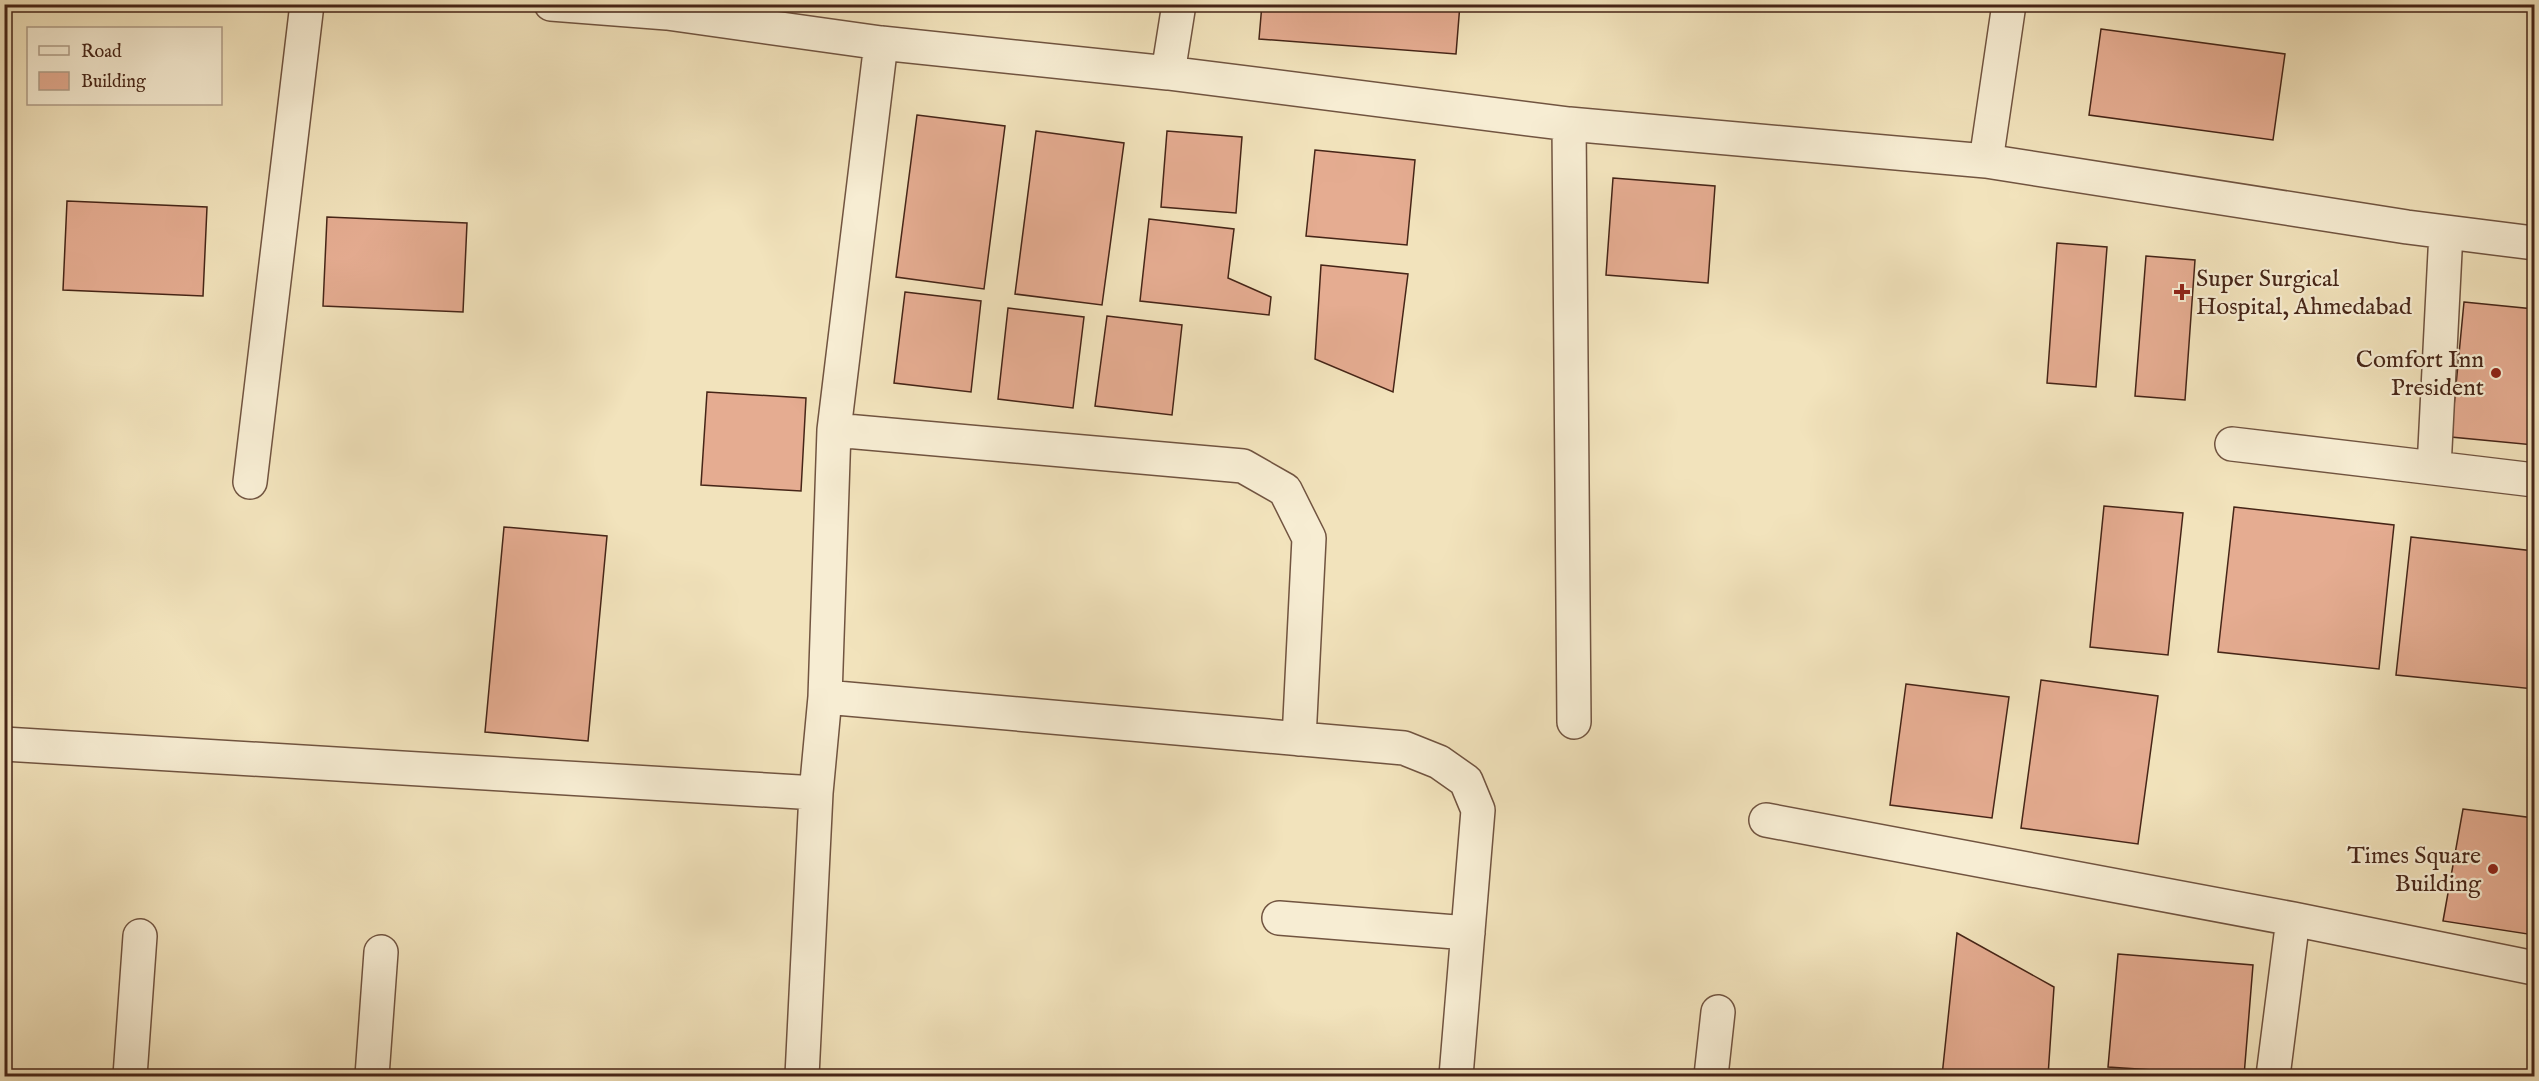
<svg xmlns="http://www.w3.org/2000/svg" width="2539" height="1081" viewBox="0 0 2539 1081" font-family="'IM FELL English',serif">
	<rect width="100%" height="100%" fill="#f2e3bc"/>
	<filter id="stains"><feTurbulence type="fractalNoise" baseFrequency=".00333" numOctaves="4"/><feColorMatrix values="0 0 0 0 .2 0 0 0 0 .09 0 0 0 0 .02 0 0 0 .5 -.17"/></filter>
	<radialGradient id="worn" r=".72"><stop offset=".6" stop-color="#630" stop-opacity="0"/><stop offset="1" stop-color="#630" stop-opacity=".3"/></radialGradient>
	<path fill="#e5ac91" stroke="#462517" stroke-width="1.5" d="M1262,4H1460L1456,54L1259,39Z
		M2101,29L2285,54L2273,140L2089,115Z
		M917,115L1005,126L984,289L896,277Z
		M1036,131L1124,143L1102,305L1015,294Z
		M1167,131L1242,137L1236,213L1161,207Z
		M1315,150L1415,160L1407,245L1306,236Z
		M1613,178L1715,186L1708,283L1606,275Z
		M67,201L207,207L203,296L63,290Z
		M327,217L467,223L463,312L323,306Z
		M1149,219L1234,229L1228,278L1271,297L1269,315L1140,301Z
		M2057,243L2107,247L2096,387L2047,383Z
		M2146,256L2195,260L2185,400L2135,396Z
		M1321,265L1408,274L1393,392L1315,359Z
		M905,292L981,301L971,392L894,383Z
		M2464,302L2534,309V445L2451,437Z
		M1008,308L1084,317L1073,408L998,399Z
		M1107,316L1182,325L1172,415L1095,406Z
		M707,392L806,398L801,491L701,485Z
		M2104,506L2183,513L2168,655L2090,647Z
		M2234,507L2394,525L2379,669L2218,652Z
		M504,527L607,536L588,741L485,732Z
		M2411,537L2534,551V689L2396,675Z
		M2041,680L2158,696L2138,844L2021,828Z
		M1906,684L2009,697L1992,818L1890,805Z
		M2463,809L2534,818V935L2443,921Z
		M1957,933L2054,987L2048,1076H1942Z
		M2118,954L2253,965L2244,1076L2108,1067Z"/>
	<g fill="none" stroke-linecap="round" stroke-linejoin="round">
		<defs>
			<path id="minor" d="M551,4L667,13L881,43L1168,73L1569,124L1986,161L2407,227L2534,243
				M1168,73L1179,4
				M1569,124L1574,722
				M1986,161L2009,4
				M2446,232L2434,468L2534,480
				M834,430L1243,466L1285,490L1309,538L1299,739
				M2232,444L2434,468
				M250,482L307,4
				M825,697L1404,748L1439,762L1466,781L1478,810L1456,1076
				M4,744L816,793
				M1766,820L2293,919L2534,968
				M1279,918L1468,933
				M130,1076L140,936
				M372,1076L381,952
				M802,1076L816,793L825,697L834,430L881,43
				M1711,1076L1718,1012
				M2273,1076L2293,919"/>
		</defs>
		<use href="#minor" stroke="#715440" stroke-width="36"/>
		<use href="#minor" stroke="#f7edd3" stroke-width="33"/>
	</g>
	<g fill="#8f2418" stroke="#f7edd3" stroke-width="2">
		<path d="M2179 283h6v6h6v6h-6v6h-6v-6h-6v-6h6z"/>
		<circle cx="2496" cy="373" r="6"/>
		<circle cx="2493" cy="869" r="6"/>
	</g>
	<g text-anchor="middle" stroke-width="4.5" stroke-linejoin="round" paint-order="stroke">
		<g font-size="24" fill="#462517" stroke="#f7edd3" text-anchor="end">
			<text x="2196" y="286" text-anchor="start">Super Surgical<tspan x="2196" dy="28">Hospital, Ahmedabad</tspan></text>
			<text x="2484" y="367">Comfort Inn<tspan x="2484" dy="28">President</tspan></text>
			<text x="2481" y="863">Times Square<tspan x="2481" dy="28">Building</tspan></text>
		</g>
	</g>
	<rect width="2539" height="1081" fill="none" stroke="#f2e3bc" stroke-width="24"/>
	<rect x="6" y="6" width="2527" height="1069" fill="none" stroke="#462517" stroke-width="3"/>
	<rect x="12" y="12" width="2515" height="1057" fill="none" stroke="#462517" stroke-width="1.5"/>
	<rect x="27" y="27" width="195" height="78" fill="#f7edd3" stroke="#b09d88" stroke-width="1.5"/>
	<rect x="39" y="46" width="30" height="9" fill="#f7edd3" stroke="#b09d88" stroke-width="1.5"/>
	<text x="81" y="57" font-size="18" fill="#462517">Road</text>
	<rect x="39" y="72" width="30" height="18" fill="#e5ac91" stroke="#b09d88" stroke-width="1.5"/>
	<text x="81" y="87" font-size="18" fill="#462517">Building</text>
	<rect width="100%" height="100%" filter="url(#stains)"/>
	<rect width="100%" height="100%" fill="url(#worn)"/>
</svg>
